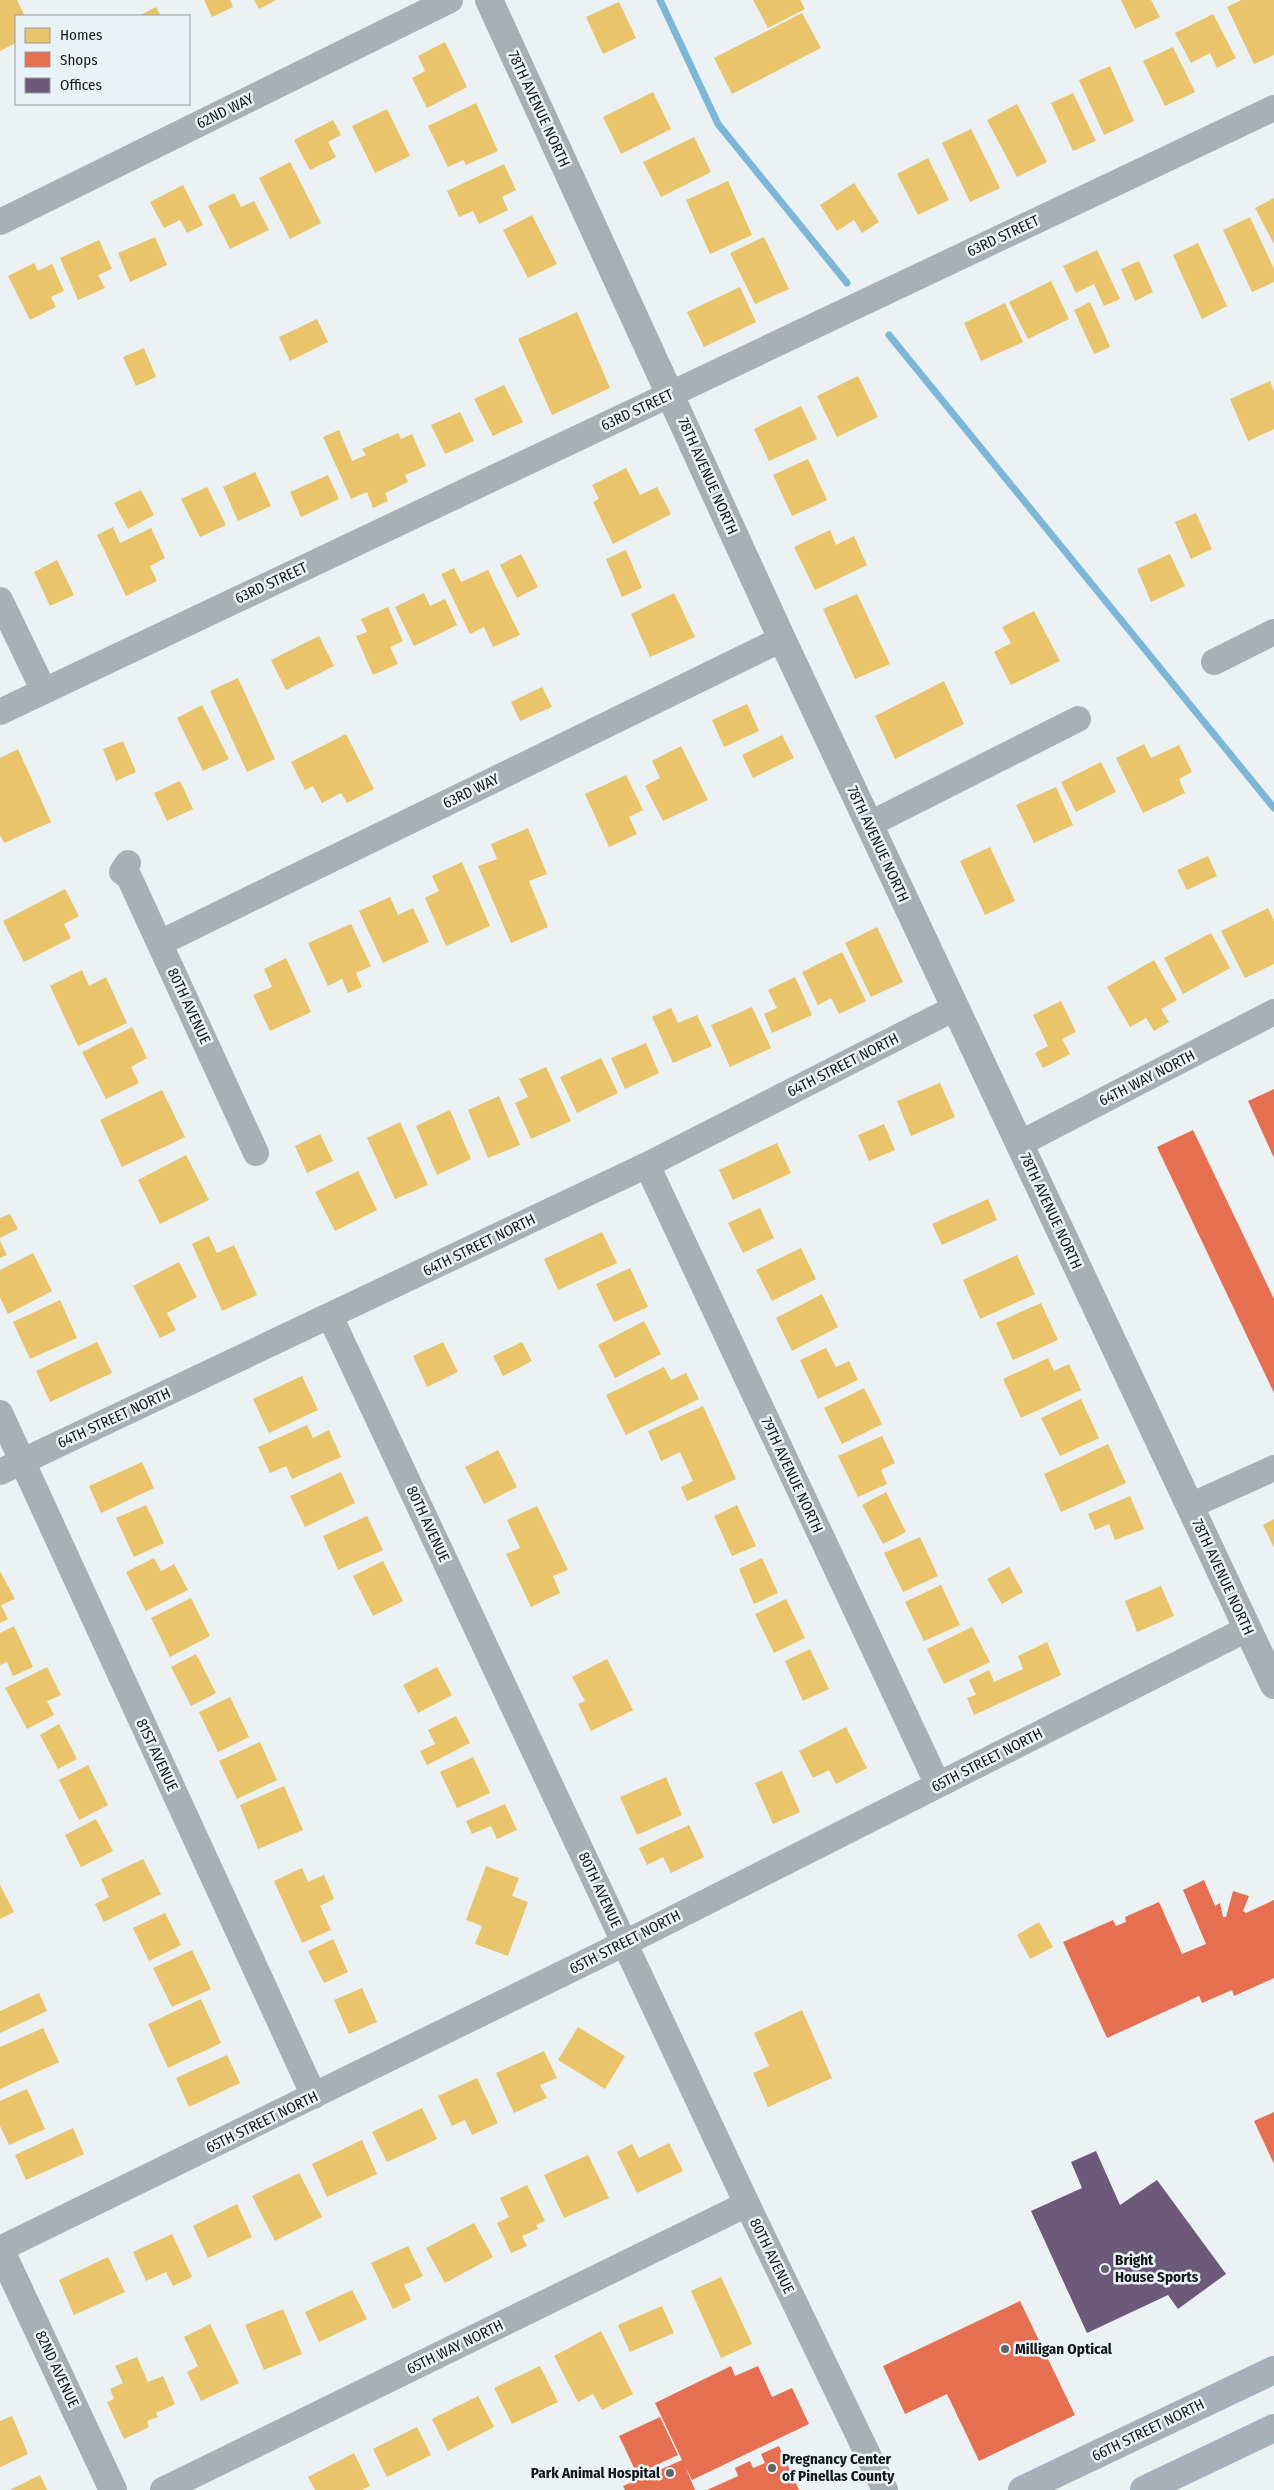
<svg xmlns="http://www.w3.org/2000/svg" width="1274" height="2490" viewBox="0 0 1274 2490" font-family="'Fira Sans Condensed',sans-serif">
	<rect width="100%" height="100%" fill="#ecf1f4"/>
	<path fill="#e9c46a" d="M0,0H17L25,16H16V43L0,51Z
		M204,0H230L233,7L212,17Z
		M254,0H276L259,9Z
		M753,0H800L805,9L768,28Z
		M1121,0H1151L1160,17L1135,29Z
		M1241,0H1274V55L1254,64L1227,7Z
		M619,2L636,38L603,54L586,17Z
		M156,7L161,16H139Z
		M802,13L821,48L732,94L714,58Z
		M1213,14L1236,58L1217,68L1210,53L1191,63L1175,33Z
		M445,42L467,87L427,108L412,78L425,71L418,56Z
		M1173,47L1195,92L1165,106L1143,61Z
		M1110,66L1134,121L1104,135L1079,80Z
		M653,92L671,129L621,154L603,117Z
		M1073,93L1096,141L1073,151L1051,103Z
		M476,103L498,151L466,165L463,160L448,167L428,126Z
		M1017,104L1047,162L1017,177L987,120Z
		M387,109L410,156L375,173L352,126Z
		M333,120L341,135L328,142L336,157L310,170L294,140Z
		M971,129L1000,188L970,202L942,143Z
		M694,137L711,172L661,197L643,162Z
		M928,158L949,200L918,215L897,174Z
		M290,162L321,223L290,239L259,178Z
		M504,164L516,190L502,197L508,210L479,224L473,211L459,217L447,191Z
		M728,181L752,235L710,254L686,200Z
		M854,183L879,222L862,233L854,220L837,231L820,205Z
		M183,185L203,225L187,233L180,220L164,228L150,202Z
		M234,193L241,207L254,201L269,230L230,249L208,206Z
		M1274,198V244L1255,208Z
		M532,215L557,264L528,278L503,230Z
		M1250,217L1274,269V282L1252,292L1223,230Z
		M155,237L167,265L130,282L118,253Z
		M764,237L789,289L755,304L730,253Z
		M99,240L112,269L98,275L105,288L78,300L60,258Z
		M1198,243L1227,306L1202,319L1173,255Z
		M1097,250L1120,299L1104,306L1094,284L1076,293L1063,266Z
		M1139,261L1153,292L1135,301L1121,269Z
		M34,263L38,271L52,264L64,291L51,297L56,307L30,320L8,276Z
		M1051,281L1069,319L1028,339L1009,302Z
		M740,287L756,322L704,347L687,312Z
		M1090,302L1110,347L1094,354L1074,310Z
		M1005,303L1023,342L981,361L964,323Z
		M577,312L610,388L552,415L518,339Z
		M317,319L328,342L290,361L279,337Z
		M144,348L156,377L136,386L123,357Z
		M858,376L878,417L837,437L817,396Z
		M1270,381L1274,391V429L1248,441L1230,399Z
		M504,385L523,422L493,436L474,399Z
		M801,406L817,439L769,461L754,429Z
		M460,412L474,441L445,454L431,425Z
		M339,430L352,461L366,455L362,449L398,433L401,439L412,434L426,466L405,475L408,482L385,493L388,501L373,508L367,492L351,499L323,437Z
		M808,459L827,500L792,516L773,475Z
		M626,468L640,495L657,487L671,514L613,544L593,502L599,499L592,485Z
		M255,472L271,506L238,521L223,487Z
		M328,475L339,499L301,517L290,492Z
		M207,487L226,525L200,537L181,499Z
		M141,490L154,515L128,529L114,503Z
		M1196,513L1212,549L1191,559L1175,522Z
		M113,527L120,543L151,528L165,558L150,566L157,581L126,596L97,535Z
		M830,530L836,545L854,536L867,565L815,590L794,547Z
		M626,550L642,588L622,597L606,559Z
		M521,554L538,587L517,598L500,565Z
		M1170,554L1185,586L1151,602L1137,569Z
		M57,560L74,595L50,606L34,572Z
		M454,568L461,582L488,570L520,635L493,647L484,627L470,634L441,574Z
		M424,593L430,606L445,599L457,625L414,646L395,607Z
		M674,593L695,637L650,657L631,614Z
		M857,594L890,664L855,679L823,609Z
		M388,607L403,641L390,647L398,664L373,675L356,636L367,632L361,619Z
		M1034,611L1060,661L1011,685L994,652L1011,643L1002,627Z
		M319,636L334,666L286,690L271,660Z
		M238,678L275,759L247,772L210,691Z
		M944,681L964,724L895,759L875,716Z
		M542,687L552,707L520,721L511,702Z
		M747,704L759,731L724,747L712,720Z
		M202,705L229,759L203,771L177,718Z
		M346,734L374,789L347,803L341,793L322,803L313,786L305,790L291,762Z
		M782,735L794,758L753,778L742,755Z
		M123,741L136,772L116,781L103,749Z
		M1144,744L1151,758L1179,745L1192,772L1179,779L1185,793L1143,813L1116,758Z
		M681,746L708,800L663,821L645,786L660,778L652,761Z
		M18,749L51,822L4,843L0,835V758Z
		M1101,762L1116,792L1076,812L1061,782Z
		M626,775L643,810L629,817L637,834L609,847L585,794Z
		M180,781L193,809L167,821L154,793Z
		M1056,787L1073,825L1034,843L1016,805Z
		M528,828L547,874L529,881L548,927L511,943L478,866L497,859L491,844Z
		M990,847L1015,901L985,915L960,861Z
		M1208,856L1217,876L1187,890L1177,870Z
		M462,862L490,926L446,946L425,898L439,891L432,876Z
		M65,889L79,916L64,924L71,938L24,962L3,921Z
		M390,897L398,915L413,908L429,942L383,963L359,911Z
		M1268,908L1274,921V964L1245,978L1221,931Z
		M351,924L371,966L356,973L362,987L348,993L342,979L328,986L308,943Z
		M877,927L903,982L871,997L845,943Z
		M1211,933L1230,968L1183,994L1164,958Z
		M842,952L866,1001L839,1014L831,998L818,1005L802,972Z
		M286,958L311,1012L270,1031L253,995L272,987L264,969Z
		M1154,960L1177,1000L1161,1009L1169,1022L1154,1031L1146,1018L1130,1027L1107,987Z
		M82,970L89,986L106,977L127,1023L78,1046L50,986Z
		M795,977L812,1015L772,1033L764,1014L777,1008L768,990Z
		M1061,1001L1076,1032L1062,1039L1070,1054L1043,1068L1035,1053L1048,1046L1033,1015Z
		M752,1007L771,1048L730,1067L711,1025Z
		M671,1008L678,1023L697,1015L712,1046L673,1063L652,1017Z
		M132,1027L147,1058L131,1067L139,1083L106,1099L82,1052Z
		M646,1043L659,1073L625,1089L611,1058Z
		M601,1058L618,1093L577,1113L560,1077Z
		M546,1067L571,1121L531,1139L515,1103L528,1097L519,1079Z
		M940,1083L955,1117L911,1136L897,1101Z
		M162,1090L185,1137L122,1167L100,1120Z
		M499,1096L520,1145L488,1158L468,1110Z
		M450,1110L471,1159L437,1175L416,1126Z
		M400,1122L428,1185L395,1199L367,1138Z
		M884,1124L895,1150L869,1161L858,1135Z
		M320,1134L333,1161L307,1173L295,1146Z
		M777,1143L791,1173L733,1200L719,1170Z
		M186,1155L209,1200L160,1224L138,1180Z
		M358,1171L377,1210L335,1231L315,1192Z
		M988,1199L997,1220L942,1245L932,1224Z
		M760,1208L774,1238L743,1253L728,1223Z
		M10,1214L18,1229L0,1238V1218Z
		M602,1232L617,1263L558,1290L544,1259Z
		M209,1236L217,1253L234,1245L257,1295L222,1311L192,1244Z
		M0,1241L7,1255L0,1258Z
		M801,1248L816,1279L772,1301L756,1270Z
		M33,1253L52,1291L8,1314L0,1298V1270Z
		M1017,1255L1035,1294L980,1319L963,1280Z
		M179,1262L197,1297L167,1313L176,1330L160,1338L133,1286Z
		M630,1268L648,1307L614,1322L596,1284Z
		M822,1294L838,1327L792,1351L776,1318Z
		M60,1300L77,1338L30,1359L13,1322Z
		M1041,1303L1058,1340L1013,1360L996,1323Z
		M644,1321L661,1354L615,1378L598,1345Z
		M97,1342L112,1373L50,1402L36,1371Z
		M443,1342L458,1372L427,1387L413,1356Z
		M522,1342L532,1361L503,1376L493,1356Z
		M826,1348L836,1367L849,1361L858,1380L818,1399L800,1360Z
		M1048,1358L1054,1371L1069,1364L1081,1390L1021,1418L1003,1379Z
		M664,1367L671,1380L686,1373L699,1399L626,1435L606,1395Z
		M302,1376L318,1410L269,1433L253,1399Z
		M864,1388L882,1424L842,1444L824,1408Z
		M1081,1399L1099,1438L1060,1456L1041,1418Z
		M703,1406L736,1479L687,1501L681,1487L693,1481L680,1452L661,1461L648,1431Z
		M307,1425L313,1438L329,1430L341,1457L292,1479L286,1466L270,1473L258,1447Z
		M882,1436L895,1463L881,1470L887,1484L858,1497L838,1456Z
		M1108,1444L1126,1483L1061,1512L1044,1474Z
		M498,1450L517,1487L484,1504L465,1467Z
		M142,1462L154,1488L101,1513L89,1486Z
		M341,1472L355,1503L305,1527L290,1496Z
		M886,1492L906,1532L883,1544L862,1505Z
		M1130,1496L1144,1529L1115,1540L1109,1524L1095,1530L1088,1514Z
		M146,1505L164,1543L134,1557L116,1518Z
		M737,1505L756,1546L732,1556L714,1516Z
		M537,1506L568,1570L553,1576L560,1593L531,1607L506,1554L520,1548L507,1520Z
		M367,1516L383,1550L338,1570L323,1536Z
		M1274,1519V1548L1263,1525Z
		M920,1537L938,1576L903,1592L884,1553Z
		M154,1558L161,1571L174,1564L188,1590L146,1611L126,1572Z
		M762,1558L778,1593L754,1604L739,1569Z
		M383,1561L403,1601L373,1616L353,1576Z
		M1009,1567L1023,1592L1002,1604L987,1579Z
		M0,1571L15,1599L1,1605L8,1619L0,1623Z
		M941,1585L960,1625L924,1641L905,1602Z
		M1161,1586L1174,1616L1137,1632L1125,1601Z
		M191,1598L210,1636L170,1657L151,1618Z
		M786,1599L805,1638L774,1653L755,1614Z
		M14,1626L33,1667L13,1676L7,1662L0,1665V1633Z
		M972,1627L990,1662L944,1684L927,1649Z
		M1047,1642L1061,1675L974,1715L967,1698L976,1695L969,1680L989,1670L994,1682L1023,1669L1018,1656Z
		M810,1649L829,1689L803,1701L785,1661Z
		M196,1654L216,1693L191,1706L171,1667Z
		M607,1659L633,1710L591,1731L578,1704L585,1701L572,1677Z
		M47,1667L61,1695L47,1701L54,1715L27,1729L5,1688Z
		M437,1667L452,1695L418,1713L403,1685Z
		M230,1697L249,1737L218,1752L199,1712Z
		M456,1716L470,1743L427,1765L420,1751L435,1744L428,1730Z
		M59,1724L77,1759L58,1769L40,1735Z
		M846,1727L867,1768L836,1784L829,1770L813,1778L799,1751Z
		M260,1742L277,1780L237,1799L219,1761Z
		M473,1757L490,1793L457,1808L440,1772Z
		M88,1765L108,1805L79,1820L59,1780Z
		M782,1771L800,1812L773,1824L755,1783Z
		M666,1777L682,1815L637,1835L620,1797Z
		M284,1786L303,1830L258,1849L240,1805Z
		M505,1804L517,1830L497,1839L491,1826L472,1834L466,1821Z
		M96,1819L113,1851L81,1867L65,1835Z
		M689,1825L704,1857L671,1873L663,1857L647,1865L639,1848Z
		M143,1859L161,1894L104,1922L95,1904L109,1897L101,1879Z
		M486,1866L519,1878L512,1896L528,1902L508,1956L475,1944L482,1926L466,1920Z
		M302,1868L308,1882L324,1875L334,1899L320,1906L331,1930L302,1943L274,1881Z
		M0,1885L14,1912L0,1919Z
		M165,1913L181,1945L149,1961L133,1928Z
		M1039,1922L1053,1947L1030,1959L1017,1935Z
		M333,1939L348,1972L324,1983L308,1951Z
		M192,1950L211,1989L172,2007L153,1968Z
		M362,1988L377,2022L349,2034L334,2000Z
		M39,1993L47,2011L0,2033V2011Z
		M201,1999L221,2043L168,2068L148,2024Z
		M802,2010L832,2078L768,2107L753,2073L769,2066L754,2033Z
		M578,2027L625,2056L605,2089L558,2060Z
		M43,2028L59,2062L0,2089V2047Z
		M544,2051L557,2078L540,2085L547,2098L514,2113L496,2073Z
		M227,2055L240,2083L189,2107L176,2078Z
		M477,2078L498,2123L472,2135L465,2120L452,2126L438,2096Z
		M27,2089L45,2129L9,2145L0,2126V2101Z
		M422,2108L437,2139L387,2162L372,2132Z
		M73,2128L84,2154L26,2180L15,2155Z
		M362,2140L377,2174L327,2197L312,2164Z
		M669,2143L683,2171L637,2193L617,2152L632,2144L639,2158Z
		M588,2155L609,2198L564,2218L544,2175Z
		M299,2173L322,2217L275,2241L252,2196Z
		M527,2185L545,2221L536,2225L538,2229L522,2236L527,2246L511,2253L497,2223L509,2217L500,2198Z
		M237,2204L252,2237L208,2258L193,2226Z
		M474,2223L493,2257L445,2283L426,2248Z
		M172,2234L192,2277L173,2286L166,2272L146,2281L133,2252Z
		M408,2246L423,2276L404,2285L411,2300L393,2309L371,2263Z
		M108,2257L125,2292L74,2315L59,2280Z
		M721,2277L752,2344L721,2358L691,2291Z
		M352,2290L367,2319L319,2342L305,2312Z
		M662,2306L674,2333L630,2352L618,2325Z
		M283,2309L302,2354L264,2370L245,2325Z
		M210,2324L239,2383L201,2401L187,2372L198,2366L184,2337Z
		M601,2331L633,2394L602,2410L593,2394L578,2402L554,2356Z
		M137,2357L148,2382L163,2376L175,2404L156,2413L158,2417L147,2421L149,2427L124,2439L107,2402L114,2399L110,2389L123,2383L115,2366Z
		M540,2366L558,2402L512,2424L494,2388Z
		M478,2396L494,2427L448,2451L432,2419Z
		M12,2416L28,2454L0,2467V2421Z
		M417,2427L431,2455L387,2477L373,2449Z
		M354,2453L370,2486L362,2490H315L308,2477Z
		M40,2475L47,2490H10Z"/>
	<path fill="#e76f51" d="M1274,1089V1158L1248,1101Z
		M1193,1130L1274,1299V1393L1157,1147Z
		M1204,1880L1215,1906L1220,1903L1223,1917H1226L1233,1891L1249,1896L1243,1911L1246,1913L1274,1900V1978L1234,1996L1232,1990L1202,2003L1199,1996L1107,2038L1063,1942L1113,1920L1116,1926L1126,1922L1125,1917L1159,1902L1182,1954L1206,1944L1183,1890Z
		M1274,2112V2164L1254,2121Z
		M1020,2301L1075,2415L979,2461L947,2394L905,2414L883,2366Z
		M731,2366L735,2376L758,2366L772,2397L792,2388L809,2424L692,2480L685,2466L695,2490H625L623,2486L682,2460L655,2403Z
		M660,2417L678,2455L637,2474L619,2436Z
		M779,2446L799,2490H707L738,2476L735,2468L750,2461L753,2468L765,2463L761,2454Z"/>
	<path fill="#6d597a" d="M1096,2151L1120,2205L1157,2180L1226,2274L1178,2309L1168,2295L1087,2333L1031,2211L1082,2188L1071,2162Z"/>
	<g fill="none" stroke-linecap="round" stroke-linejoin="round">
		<path stroke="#7db7d7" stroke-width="7" d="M660,0L718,124L847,283
			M889,335L1274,808"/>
		<path stroke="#a6b0b5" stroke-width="26" d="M0,222L450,0
			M0,600L44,691
			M1214,662L1274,632
			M0,712L1274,108
			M870,824L1078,719
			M128,863L122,872L129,877L256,1153
			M160,943L782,639
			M1019,1144L1274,1012
			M647,1165L938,1785
			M330,1316L747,2204L885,2490
			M0,1413L314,2096
			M0,1472L647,1165L955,1008
			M1190,1506L1274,1468
			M0,2249L625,1943L1247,1629
			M163,2490L747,2204"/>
		<path stroke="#a5afb4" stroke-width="28" d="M489,0L782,639L1274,1685
			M0,2249L113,2490"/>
		<path stroke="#a5b0b8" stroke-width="28" d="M1022,2490L1274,2370
			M1144,2490L1274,2428"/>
	</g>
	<g fill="#606466" stroke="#e9f2f7" stroke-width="2">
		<circle cx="1105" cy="2269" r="5"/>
		<circle cx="1005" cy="2349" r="5"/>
		<circle cx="772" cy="2468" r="5"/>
		<circle cx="670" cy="2473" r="5"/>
	</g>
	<g text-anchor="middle" stroke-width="5" stroke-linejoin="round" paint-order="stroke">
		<g font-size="15" fill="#15181a" stroke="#e9f2f7">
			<text transform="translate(539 109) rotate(65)" y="5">78TH AVENUE NORTH</text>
			<text transform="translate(225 111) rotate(-26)" y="5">62ND WAY</text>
			<text transform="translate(1003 236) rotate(-25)" y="5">63RD STREET</text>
			<text transform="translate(637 410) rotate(-25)" y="5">63RD STREET</text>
			<text transform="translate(708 476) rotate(66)" y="5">78TH AVENUE NORTH</text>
			<text transform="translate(271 583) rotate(-25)" y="5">63RD STREET</text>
			<text transform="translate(471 791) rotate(-26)" y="5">63RD WAY</text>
			<text transform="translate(878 844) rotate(65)" y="5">78TH AVENUE NORTH</text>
			<text transform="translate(189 1006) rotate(65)" y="5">80TH AVENUE</text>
			<text transform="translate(843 1065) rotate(-27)" y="5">64TH STREET NORTH</text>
			<text transform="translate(1147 1078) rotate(-27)" y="5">64TH WAY NORTH</text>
			<text transform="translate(1051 1211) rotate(65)" y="5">78TH AVENUE NORTH</text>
			<text transform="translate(479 1245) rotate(-26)" y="5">64TH STREET NORTH</text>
			<text transform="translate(114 1418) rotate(-25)" y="5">64TH STREET NORTH</text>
			<text transform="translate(792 1475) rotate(65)" y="5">79TH AVENUE NORTH</text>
			<text transform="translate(428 1524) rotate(65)" y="5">80TH AVENUE</text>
			<text transform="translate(1223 1577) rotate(65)" y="5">78TH AVENUE NORTH</text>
			<text transform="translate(157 1755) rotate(65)" y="5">81ST AVENUE</text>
			<text transform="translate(987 1760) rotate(-27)" y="5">65TH STREET NORTH</text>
			<text transform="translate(600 1890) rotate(65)" y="5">80TH AVENUE</text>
			<text transform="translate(625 1942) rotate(-27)" y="5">65TH STREET NORTH</text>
			<text transform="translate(262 2122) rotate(-26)" y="5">65TH STREET NORTH</text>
			<text transform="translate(772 2256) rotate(64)" y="5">80TH AVENUE</text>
			<text transform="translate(455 2347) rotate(-26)" y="5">65TH WAY NORTH</text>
			<text transform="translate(57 2369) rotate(65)" y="5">82ND AVENUE</text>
			<text transform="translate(1148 2430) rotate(-26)" y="5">66TH STREET NORTH</text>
		</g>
		<g font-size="15" font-weight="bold" fill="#15181a" stroke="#e9f2f7" text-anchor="start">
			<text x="1115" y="2265">Bright<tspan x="1115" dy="17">House Sports</tspan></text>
			<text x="1015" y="2354">Milligan Optical</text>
			<text x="782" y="2464">Pregnancy Center<tspan x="782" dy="17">of Pinellas County</tspan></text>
			<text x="660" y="2478" text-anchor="end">Park Animal Hospital</text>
		</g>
	</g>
	<rect x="15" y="15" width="175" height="90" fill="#e9f2f7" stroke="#949b9f"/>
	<rect x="25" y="28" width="25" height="15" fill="#e9c46a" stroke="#949b9f"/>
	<text x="60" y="40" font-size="15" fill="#15181a">Homes</text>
	<rect x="25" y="52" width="25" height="15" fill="#e76f51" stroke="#949b9f"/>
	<text x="60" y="65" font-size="15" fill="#15181a">Shops</text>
	<rect x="25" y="78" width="25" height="15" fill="#6d597a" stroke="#949b9f"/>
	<text x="60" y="90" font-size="15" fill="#15181a">Offices</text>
</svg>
